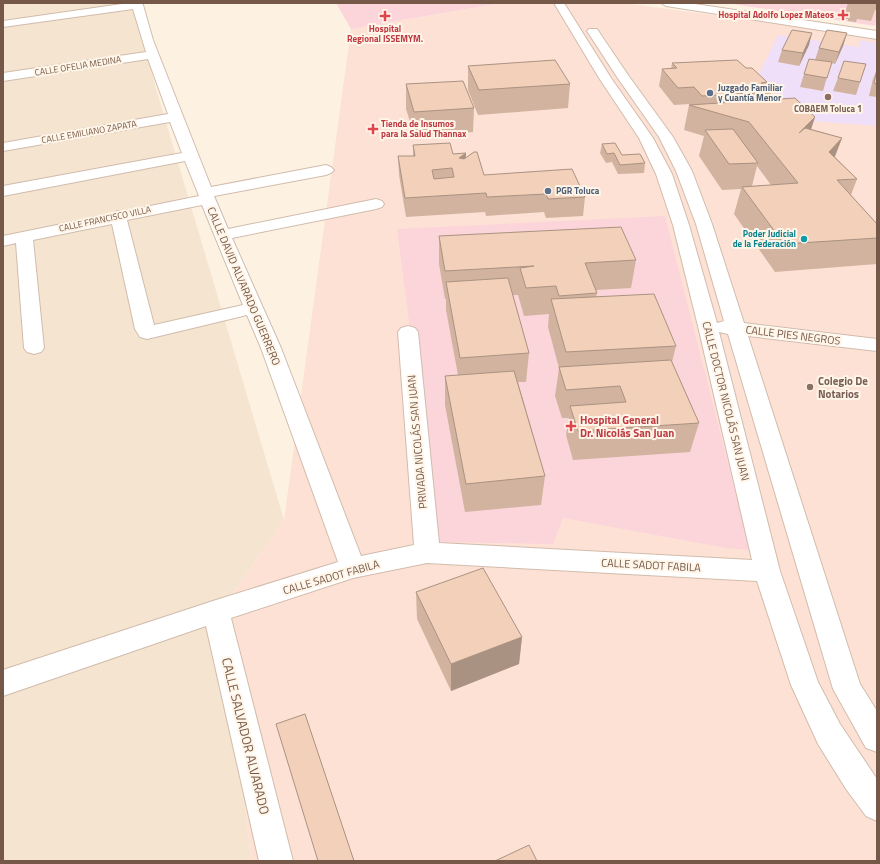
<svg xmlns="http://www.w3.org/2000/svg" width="880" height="864" viewBox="0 0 880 864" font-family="'Titillium Web',sans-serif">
	<rect width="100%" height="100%" fill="#fdf2e2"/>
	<path fill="#f5e4d0" d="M3,3H135L155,85L284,520L224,606L251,861H3Z"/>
	<path fill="#fee1d5" d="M501,3H623L877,37V861H251L224,606L284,520L351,29Z"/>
	<path fill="#efdff9" d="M778,35L859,47L861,40L877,43V126L800,120L759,74Z"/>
	<path fill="#fbd5da" d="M336,3H501L351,29Z
		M726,3H877V17L875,26Z
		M665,216L750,550L726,548L563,518L553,544L438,542L397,229Z"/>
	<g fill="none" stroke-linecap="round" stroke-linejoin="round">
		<defs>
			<path id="minor" d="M129,3H142L143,5L153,40L211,187L326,165L331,167L334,170L331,173L326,175L214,196L228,229L376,199L382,201L384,204L382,207L376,209L232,238L281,348L361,556L414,545L398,332L401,328L408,326L415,328L418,332L439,543L752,560L698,326L673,225L656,174L639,138L599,78L554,3H564L611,78L653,138L672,174L689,225L717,323L724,321L696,224L676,171L659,137L617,77L587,31L589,29H597L628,75L673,137L692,171L712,224L744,323L877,339V351L748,336L860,684L877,711V752L866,748L833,689L728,334L719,332L780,571L818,682L840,724L877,779V821L866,816L846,789L818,744L791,685L757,581L427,563L353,578L231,618L293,861H259L206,626L3,696V670L216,600L338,562L261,348L247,315L147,339L140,337L135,329L112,224L33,240L44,348L41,352L34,354L27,352L24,348L16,243L3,246V236L111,214L118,211L121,212L199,196L185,161L3,196V186L182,153L170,122L3,151V143L168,114L148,59L3,81V73L146,52L133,9L3,27V21ZM202,205L243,305L154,325L127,220Z
				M661,3H688L877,31V39L666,6Z"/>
		</defs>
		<use href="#minor" stroke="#d1bcac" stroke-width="2"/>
		<use href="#minor" fill="#fff" fill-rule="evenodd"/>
	</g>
	<path fill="#d1b39f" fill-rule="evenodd" d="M848,3H877V10H875L871,21L857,19L856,22L848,21V19H843Z
		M847,33L843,46L835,64L831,63L823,91L800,87L804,74L815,60L819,48Z
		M809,45L799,66L778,62L782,50Z
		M672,63L767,82L766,87L771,92L769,100L815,117L811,129L842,138L835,157L857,179L851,195L877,224V264L775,272L734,214L741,189L722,190L699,156L704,136L684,130L689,105H690V104L674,105L659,86L662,69H671ZM757,166L771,185L752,186Z
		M866,64L856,95L833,91L838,78Z
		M468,66L570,84L568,108L478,115L468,90Z
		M877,69V97L869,96L873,79Z
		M406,84L474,108L473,132L415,137L406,109Z
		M602,144L622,155L645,163L644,173L618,174L612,162L606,163L600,153Z
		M413,145L453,154L466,153V158L484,175L585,197L583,216L546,218L544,212L486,216L485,212L406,217L399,175L398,156H413Z
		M439,236L636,260L631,288L596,290L597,293L596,297L676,346L672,362L699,423L690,452L573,460L566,435L569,418H562L555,396L559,368L548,327L549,314L524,316L518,295H513L529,353L526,382H518L545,476L541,505L465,512L445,405V376L458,375L446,310V299H445L439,264Z
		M416,592L522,637L519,664L451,691L417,619Z"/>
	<path fill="#aa9282" d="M812,33L809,45L799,66L803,53Z
		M847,33L843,46L835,64L839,52Z
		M815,117L807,142L799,133Z
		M842,138L832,163L829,152Z
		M466,153L465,171L459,158Z
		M522,637L519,664L451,691V664Z"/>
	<path fill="#f3d0b9" stroke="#aa9282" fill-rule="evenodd" d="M792,30L812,33L803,53L782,50Z
		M827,30L847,33L839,52L819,48Z
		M809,59L832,62L827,78L804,74Z
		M555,60L570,84L479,90L468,66Z
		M737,60L746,68H752L767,82L761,83L771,92L702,96L694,87L678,88L662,69L677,68L672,63Z
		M844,61L866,64L860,82L838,78Z
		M877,70V84L874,83Z
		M463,81L474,108L414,112L406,84Z
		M795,98L815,117L799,133L805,128L842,138L829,152L857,179L837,180L877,224V238L784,244L742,187L798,183L749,122L689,105Z
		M733,129L758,163L729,164L705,130Z
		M450,143L453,154L466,153L459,158L464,159L474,152H477L484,175L572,169L585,197L548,199L546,194L487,197L486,193L405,198L398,156H415L413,145ZM452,168L454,177L434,179L432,170Z
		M615,143L622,155L640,154L645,163L620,165L614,153L607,154L602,144Z
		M621,227L636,260L585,263L597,293L559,296L556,286L526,288L520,268L534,266L445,271L439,236Z
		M508,278L529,353L460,358L446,282Z
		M654,294L676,346L566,352L551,299Z
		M671,360L699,423L578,431L570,406L626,402L620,386L566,390L559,367Z
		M514,371L545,476L466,484L445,376Z
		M483,568L522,637L451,664L416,592Z
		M305,714L354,861H318L276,724Z
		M529,845L537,861H495Z"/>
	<g fill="#e0444e" stroke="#fff6e9" stroke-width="1.5">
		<path d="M841 9h4v4h4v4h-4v4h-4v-4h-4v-4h4z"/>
		<path d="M383 10h4v4h4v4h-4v4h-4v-4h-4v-4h4z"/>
		<path d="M371 123h4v4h4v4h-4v4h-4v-4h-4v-4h4z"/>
		<path d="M569 420h4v4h4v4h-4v4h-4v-4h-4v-4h4z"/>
	</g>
	<g fill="#5c6f8a" stroke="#fff6e9" stroke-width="1.5">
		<circle cx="710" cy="93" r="4"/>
		<circle cx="548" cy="191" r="4"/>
	</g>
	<g fill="#8d6e63" stroke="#fff6e9" stroke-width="1.5">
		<circle cx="828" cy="97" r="4"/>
		<circle cx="810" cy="387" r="4"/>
	</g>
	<circle fill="#0f9aa8" stroke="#fff6e9" stroke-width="1.5" cx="804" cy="239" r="4"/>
	<g text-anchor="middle" stroke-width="4" stroke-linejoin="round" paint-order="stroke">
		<g font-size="9" font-weight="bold" fill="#be3a42" stroke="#fff6e9" text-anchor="end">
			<text x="834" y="18">Hospital Adolfo Lopez Mateos</text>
			<text x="385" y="32" text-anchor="middle">Hospital<tspan x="385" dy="10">Regional ISSEMYM.</tspan></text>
			<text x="381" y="127" text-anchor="start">Tienda de Insumos<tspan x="381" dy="10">para la Salud Thannax</tspan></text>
		</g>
		<g font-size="9" fill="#765848" stroke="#fff6e9">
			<text transform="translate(78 66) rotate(-9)" y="3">CALLE OFELIA MEDINA</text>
			<text transform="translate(89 132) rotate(-10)" y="3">CALLE EMILIANO ZAPATA</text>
			<text transform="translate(105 219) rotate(-12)" y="3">CALLE FRANCISCO VILLA</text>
		</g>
		<g font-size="9" font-weight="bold" fill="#4e5e75" stroke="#fff6e9" text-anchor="start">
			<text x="718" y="91">Juzgado Familiar<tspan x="718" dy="10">y Cuantía Menor</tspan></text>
			<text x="556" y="194">PGR Toluca</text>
		</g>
		<g font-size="9" font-weight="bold" fill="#785e54" stroke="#fff6e9">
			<text x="828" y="112">COBAEM Toluca 1</text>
		</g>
		<g font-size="9" font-weight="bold" fill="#0d838f" stroke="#fff6e9" text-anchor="end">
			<text x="796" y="237">Poder Judicial<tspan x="796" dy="10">de la Federación</tspan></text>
		</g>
		<g font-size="11" fill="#765848" stroke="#fff6e9">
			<text transform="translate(244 286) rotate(67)" y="4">CALLE DAVID ALVARADO GUERRERO</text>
			<text transform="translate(793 335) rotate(7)" y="4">CALLE PIES NEGROS</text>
			<text transform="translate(726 401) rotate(76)" y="4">CALLE DOCTOR NICOLÁS SAN JUAN</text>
			<text transform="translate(417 442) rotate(-95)" y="4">PRIVADA NICOLÁS SAN JUAN</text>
			<text transform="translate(651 565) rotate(3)" y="4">CALLE SADOT FABILA</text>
			<text transform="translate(331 577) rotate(-16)" y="4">CALLE SADOT FABILA</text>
		</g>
		<g font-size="11" font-weight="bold" fill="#785e54" stroke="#fff6e9" text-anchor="start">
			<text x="818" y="385">Colegio De<tspan x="818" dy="13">Notarios</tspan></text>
		</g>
		<g font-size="11" font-weight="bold" fill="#be3a42" stroke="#fff6e9" text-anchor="start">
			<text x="580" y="424">Hospital General<tspan x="580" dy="13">Dr. Nicolás San Juan</tspan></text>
		</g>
		<g font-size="13" fill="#765848" stroke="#fff6e9">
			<text transform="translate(246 736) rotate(76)" y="5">CALLE SALVADOR ALVARADO</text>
		</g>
	</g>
	<rect width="880" height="864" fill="none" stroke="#765848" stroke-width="8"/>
</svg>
